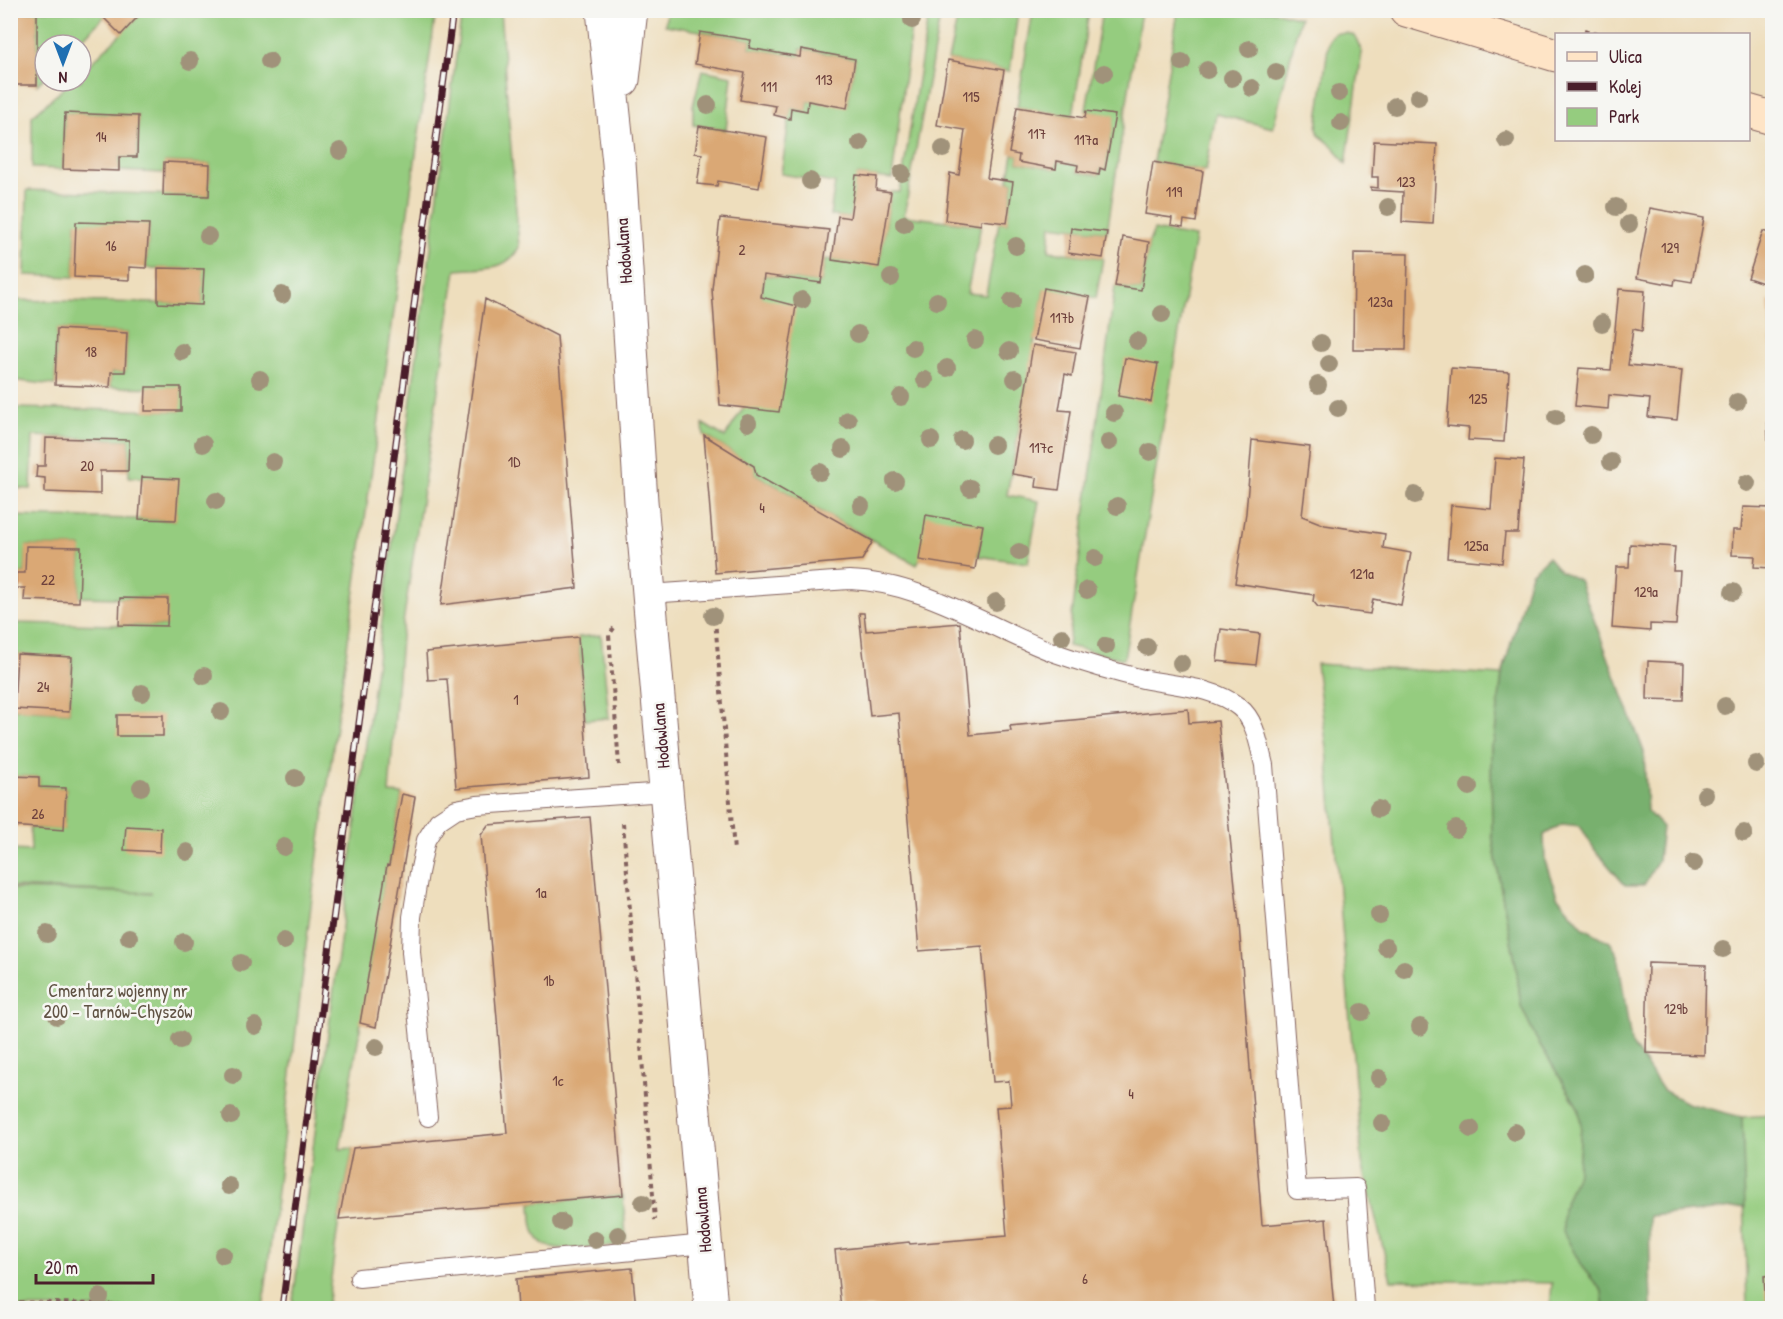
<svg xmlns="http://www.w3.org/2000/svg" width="1783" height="1319" viewBox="0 0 1783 1319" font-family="'Patrick Hand',sans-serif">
	<rect width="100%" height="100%" fill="#f6f6f2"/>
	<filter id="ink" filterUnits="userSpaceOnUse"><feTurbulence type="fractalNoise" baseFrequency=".0167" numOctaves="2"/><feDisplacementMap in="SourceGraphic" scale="12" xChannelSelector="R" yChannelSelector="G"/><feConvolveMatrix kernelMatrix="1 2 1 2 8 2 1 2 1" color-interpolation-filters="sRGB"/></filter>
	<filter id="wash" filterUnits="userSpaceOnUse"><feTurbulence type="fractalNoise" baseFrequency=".008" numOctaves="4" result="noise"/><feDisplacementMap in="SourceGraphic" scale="24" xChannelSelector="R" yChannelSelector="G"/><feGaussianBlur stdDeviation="1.35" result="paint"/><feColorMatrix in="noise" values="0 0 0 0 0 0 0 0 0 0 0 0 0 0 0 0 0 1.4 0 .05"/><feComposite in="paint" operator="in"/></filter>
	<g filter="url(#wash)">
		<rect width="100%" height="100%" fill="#eedebd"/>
		<path fill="#95cc7f" stroke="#707655" stroke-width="1.5" d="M11,10L110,11L76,45H45V77L37,85V13Z
			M144,11H436L311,905L263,1308H11V889L152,893L11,887V850L31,851L30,828L64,829L66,788L39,787V777L12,776L11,801V709L69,712L72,658L17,654L16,665L11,664V623L166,626L167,599L79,597L81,547L27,546L25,573H17L16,588L11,587V516L175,520L178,479L129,477V440L33,436L31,489L11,488V408L180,411L181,388L110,387L111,372H125L127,333L57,329L55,385L11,380V300L202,304L203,269L146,268L149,225L76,223L74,277L25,275L27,190L209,196L210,164L165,162L164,173L119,171V157H137L138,116L65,113L63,169L32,168V116L72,81H81V73Z
			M462,11H500L519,247C507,273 480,267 456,270L401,637L389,793L402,794L389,866H387L340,1149L353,1148L339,1219L327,1308H292Z
			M667,11H913L892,179L857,175L850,218L830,215L835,183L781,174L791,108L807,111L808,101L847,107L855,59L801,49L800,57L749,48L751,40L665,25Z
			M929,11H941L904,216L981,225L967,293L986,295L999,222L1007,223L1013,182L1008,181L1013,154L1019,155L1018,162L1055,169L1057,161L1078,165L1077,172L1099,175L1100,168L1105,169L1114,116L1086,111L1102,11H1141L1107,232L1051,225L1049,251L1103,258L1096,298L1044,289L1007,495L1039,501L1028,563L978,556L982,525L919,560L917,565L756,475L753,466L704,435L703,424L725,437L746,404L764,275L821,283L825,259L879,266L891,192H900Z
			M959,11H1018L1010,71L948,60Z
			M1033,11H1089L1073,116L1017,107Z
			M1178,11H1274L1300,18L1273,128L1216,114L1206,171L1153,162Z
			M1335,33H1347L1355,36L1362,52L1346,164L1335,148L1319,135L1317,128L1329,40Z
			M702,70L732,76L726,130L693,125V106Z
			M1154,230L1195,237L1124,659L1068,646L1115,286L1141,290L1149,242Z
			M601,635L609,718L585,720L578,637Z
			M1316,664L1502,675L1494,742L1491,746L1492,834L1502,895L1516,965L1521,1006L1536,1038L1579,1109L1581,1126L1578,1171L1563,1208L1582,1267L1602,1291L1604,1308H1550L1552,1283L1391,1280L1362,1163L1327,749Z
			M1772,1115V1308H1747L1742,1117Z
			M623,1195L626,1238L622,1244C604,1247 551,1255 539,1240C531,1231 532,1215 531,1203Z"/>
		<path fill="#78b06e" stroke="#61684c" stroke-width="1.5" d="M1548,557L1560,571L1579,580L1644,752L1647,811L1662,827L1658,860L1644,885H1625L1595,850L1580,826L1562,824L1544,835L1545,861L1557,896L1584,928L1610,942L1618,955L1631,1043L1663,1090L1687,1103L1742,1117L1745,1207L1649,1216L1651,1308H1604L1602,1291L1582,1267L1563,1231V1208L1578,1171L1581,1126L1579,1109L1536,1038L1521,1006L1516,965L1502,895L1492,834L1491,745L1494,742L1502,675L1531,573Z"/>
		<g id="blocks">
			<path fill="#daa874" d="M110,10H144L121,35L103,17Z
				M10,12H37V85H15V94H10Z
				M700,32L751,40L749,48L800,57L801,49L855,59L847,108L808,101L807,111L791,108L790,119L774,115L776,106L740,100L745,73L695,64Z
				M948,60L1004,70L987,178L1013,182L1007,223L981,220V225L945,220L950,173L959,175L965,130L937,125Z
				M1017,107L1085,118L1086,111L1115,115L1105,170L1100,168L1099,175L1077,171L1078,165L1057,161L1056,169L1018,162L1019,155L1009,153Z
				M65,113L138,116L137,157H119V171L63,169Z
				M699,126L767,137L759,188L718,181L717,186L697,184L702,154L695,153Z
				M1374,141L1437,144L1433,224L1402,222L1403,192L1371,190V187L1378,188V177H1372Z
				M164,162L210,164L209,196L163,195Z
				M1153,162L1203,171L1196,222L1184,220L1183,227L1171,225L1172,218L1145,214Z
				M856,175L877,177L876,190L891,192L879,267L832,260L838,216L850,218Z
				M1650,208L1704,218L1692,282L1675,279L1674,285L1637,278Z
				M720,218L829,230L821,283L764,275L761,297L796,306L779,412L720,405L712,289Z
				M76,222L149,224L146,268L129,267V280L74,277Z
				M1071,228L1107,232L1103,258L1068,253Z
				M1763,231L1772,234V286L1748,278Z
				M1123,237L1149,242L1141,290L1115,286Z
				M1354,253L1408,254L1406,350H1353Z
				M158,268L204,269L202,305L158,303Z
				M1044,288L1090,297L1080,348L1034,340Z
				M1619,289L1645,291L1642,331L1633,329L1628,365L1682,370L1677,420L1648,417L1650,399L1609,395L1608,409L1575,406L1579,368L1611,370Z
				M485,299L557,336L577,588L441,605Z
				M1768,301L1772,302V347L1771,348Z
				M57,329L127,333L125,372H111L110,387L55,385Z
				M1033,345L1076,352L1072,376L1065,374L1059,410L1071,411L1059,490L1036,487L1037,478L1012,474Z
				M1125,358L1158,364L1151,402L1118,396Z
				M1451,368L1509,372L1504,442L1468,440L1469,428L1447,426Z
				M146,387H181V411H145Z
				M1767,398H1772V450L1768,451Z
				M704,435L754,466L756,475L873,541L862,560L715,573Z
				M46,438L129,440L128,471H100V494L45,492V478L36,477L37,466H45Z
				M1252,440L1310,447L1302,516L1325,525L1385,534L1383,548L1411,553L1401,605L1373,599L1370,614L1318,607L1313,601L1314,595L1235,583L1246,513Z
				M1495,458L1524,460L1518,533H1505L1502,563L1447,558L1451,505L1491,509Z
				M142,477L179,479L176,520L139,519Z
				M1743,507L1772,508V568L1754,567L1755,556L1732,555L1733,530H1741Z
				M926,515L983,525L975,569L919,560Z
				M1630,544L1675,547L1673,571H1680L1676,625L1650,624V631L1612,628L1616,567H1629Z
				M26,546L81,547L79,602L24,600L25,588H16V573H25Z
				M120,598L168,599L167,626L119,625Z
				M859,613H864L866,631L960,623L970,735L1011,731L1010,726L1188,709L1189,723L1218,721L1239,924L1262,1225L1326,1219L1334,1308H841L835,1250L909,1242L910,1244L1007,1236L996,1107L1011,1106L1009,1081L993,1082L982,946L919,951L899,713L870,716Z
				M1221,629L1260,634L1256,665L1217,661Z
				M578,637L589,777L456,788L447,679L428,680L426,652Z
				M17,654L72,657L69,712L14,709Z
				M1648,661L1684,663L1683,700L1647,699Z
				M117,715H163V736H117Z
				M12,776L39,777V787L66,788L64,830L10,826Z
				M402,794L415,797L376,1027L360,1023L387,865L389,866Z
				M590,817L623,1195L339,1219L353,1148L507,1133L481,835L488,825Z
				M126,826L161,828L160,852L124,850Z
				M1648,963L1706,965L1704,1055L1646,1053Z
				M632,1268L636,1308H518L516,1279Z
				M1772,1275V1308H1766L1764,1276Z"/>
		</g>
	</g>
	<g filter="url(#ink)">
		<use href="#blocks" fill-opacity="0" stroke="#83625e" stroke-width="1.5"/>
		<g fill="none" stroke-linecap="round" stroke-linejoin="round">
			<defs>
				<path id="lane" d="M649,594L849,580C923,582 988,628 1055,653C1084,663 1114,672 1143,679C1175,686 1212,686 1239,707C1256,720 1259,746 1264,765L1297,1190L1356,1188L1365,1308
					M428,1117L411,952L412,917L419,873L426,840L438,821L456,809L477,805L666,792
					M359,1278L705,1244"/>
				<path id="street" d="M603,10L619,163L641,501L711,1308
					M623,80L631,10"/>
				<path id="secondary" d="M1406,10L1556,55
					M1748,111L1772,118"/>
			</defs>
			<use href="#lane" stroke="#83625e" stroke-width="20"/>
			<use href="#street" stroke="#83625e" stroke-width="35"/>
			<use href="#secondary" stroke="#83625e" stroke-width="35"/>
			<path stroke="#83625e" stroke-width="4" stroke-dasharray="4.5 4.5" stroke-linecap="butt" d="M1584,30L1600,34
				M715,619L734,851
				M614,628L609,635L619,765
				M623,823L655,1220
				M10,1302L185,1306"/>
			<use href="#lane" stroke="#fff" stroke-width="18"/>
			<use href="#street" stroke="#fff" stroke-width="33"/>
			<use href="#secondary" stroke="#fee4c6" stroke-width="33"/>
			<defs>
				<path id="rail" d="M282,1308L453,10"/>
			</defs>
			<use href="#rail" stroke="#4a1f2b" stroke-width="7"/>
			<use href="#rail" stroke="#f6f6f2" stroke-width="4.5" stroke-dasharray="14" stroke-linecap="butt"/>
		</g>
		<g fill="#a0927a">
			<circle cx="912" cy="20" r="9"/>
			<circle cx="1249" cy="49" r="9"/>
			<circle cx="190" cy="61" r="9"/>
			<circle cx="269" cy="61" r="9"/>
			<circle cx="1182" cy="62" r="9"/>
			<circle cx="1207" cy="70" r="9"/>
			<circle cx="1276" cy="72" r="9"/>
			<circle cx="1104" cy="73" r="9"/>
			<circle cx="1232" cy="78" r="9"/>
			<circle cx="1252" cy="88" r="9"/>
			<circle cx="1339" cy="93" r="9"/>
			<circle cx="1418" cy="97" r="9"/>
			<circle cx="708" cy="105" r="9"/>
			<circle cx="1395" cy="106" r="9"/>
			<circle cx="1341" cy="123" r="9"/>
			<circle cx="1506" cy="140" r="9"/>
			<circle cx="860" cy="143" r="9"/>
			<circle cx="943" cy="149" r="9"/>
			<circle cx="340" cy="151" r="9"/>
			<circle cx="902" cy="173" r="9"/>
			<circle cx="810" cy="181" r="9"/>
			<circle cx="1388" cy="207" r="9"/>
			<circle cx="1616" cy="207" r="9"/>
			<circle cx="904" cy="224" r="9"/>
			<circle cx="1629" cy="224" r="9"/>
			<circle cx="208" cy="236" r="9"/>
			<circle cx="1016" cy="246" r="9"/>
			<circle cx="1585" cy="275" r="9"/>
			<circle cx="891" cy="278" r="9"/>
			<circle cx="282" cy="295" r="9"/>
			<circle cx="802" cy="300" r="9"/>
			<circle cx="937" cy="301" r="9"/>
			<circle cx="1012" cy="301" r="9"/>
			<circle cx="1162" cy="314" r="9"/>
			<circle cx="1602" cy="323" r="9"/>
			<circle cx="858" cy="334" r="9"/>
			<circle cx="975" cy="340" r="9"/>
			<circle cx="1137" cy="341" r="9"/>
			<circle cx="1321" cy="343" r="9"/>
			<circle cx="913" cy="348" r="9"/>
			<circle cx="1009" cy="351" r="9"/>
			<circle cx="182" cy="352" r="9"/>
			<circle cx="1329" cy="364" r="9"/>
			<circle cx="947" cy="368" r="9"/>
			<circle cx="260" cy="379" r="9"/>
			<circle cx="1015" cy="379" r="9"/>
			<circle cx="925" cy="380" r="9"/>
			<circle cx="1318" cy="385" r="9"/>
			<circle cx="901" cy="397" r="9"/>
			<circle cx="1737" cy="402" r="9"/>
			<circle cx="1338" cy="408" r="9"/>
			<circle cx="1114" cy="413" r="9"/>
			<circle cx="1556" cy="417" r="9"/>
			<circle cx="848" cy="420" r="9"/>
			<circle cx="748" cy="423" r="9"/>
			<circle cx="1591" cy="435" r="9"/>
			<circle cx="931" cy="440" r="9"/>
			<circle cx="962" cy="440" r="9"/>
			<circle cx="1109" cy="442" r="9"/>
			<circle cx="203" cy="444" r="9"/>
			<circle cx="994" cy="445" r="9"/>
			<circle cx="843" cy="449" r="9"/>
			<circle cx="1150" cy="452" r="9"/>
			<circle cx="273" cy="462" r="9"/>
			<circle cx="1611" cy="462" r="9"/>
			<circle cx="820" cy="472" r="9"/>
			<circle cx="895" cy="481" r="9"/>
			<circle cx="1747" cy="483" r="9"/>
			<circle cx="970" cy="488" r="9"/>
			<circle cx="1415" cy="495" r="9"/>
			<circle cx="216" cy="501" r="9"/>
			<circle cx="861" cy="506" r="9"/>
			<circle cx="1117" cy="506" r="9"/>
			<circle cx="1019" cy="552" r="9"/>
			<circle cx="1095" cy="558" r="9"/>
			<circle cx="1087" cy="590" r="9"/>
			<circle cx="1733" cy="592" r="9"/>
			<circle cx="996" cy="602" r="9"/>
			<circle cx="713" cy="616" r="9"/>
			<circle cx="1062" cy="637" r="9"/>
			<circle cx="1106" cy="646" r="9"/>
			<circle cx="1147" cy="647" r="9"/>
			<circle cx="1181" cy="663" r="9"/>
			<circle cx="204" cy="676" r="9"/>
			<circle cx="142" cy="693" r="9"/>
			<circle cx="1725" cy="706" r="9"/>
			<circle cx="221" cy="712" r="9"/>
			<circle cx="1756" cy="764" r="9"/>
			<circle cx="295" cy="778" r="9"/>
			<circle cx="141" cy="787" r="9"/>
			<circle cx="1469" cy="787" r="9"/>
			<circle cx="1705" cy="795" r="9"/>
			<circle cx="1378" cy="809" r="9"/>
			<circle cx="1456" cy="829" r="9"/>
			<circle cx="1744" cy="833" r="9"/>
			<circle cx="284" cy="847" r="9"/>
			<circle cx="187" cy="852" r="9"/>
			<circle cx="1694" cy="863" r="9"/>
			<circle cx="1379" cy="915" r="9"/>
			<circle cx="47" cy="934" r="9"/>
			<circle cx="129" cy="937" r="9"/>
			<circle cx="284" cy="941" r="9"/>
			<circle cx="184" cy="942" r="9"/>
			<circle cx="1386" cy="947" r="9"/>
			<circle cx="1723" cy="949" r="9"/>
			<circle cx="241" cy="963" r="9"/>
			<circle cx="1404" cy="969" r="9"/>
			<circle cx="1362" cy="1012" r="9"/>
			<circle cx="57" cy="1016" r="9"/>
			<circle cx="255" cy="1026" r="9"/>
			<circle cx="1420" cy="1027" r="9"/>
			<circle cx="180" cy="1040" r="9"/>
			<circle cx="376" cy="1047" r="9"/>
			<circle cx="233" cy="1075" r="9"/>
			<circle cx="1379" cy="1078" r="9"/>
			<circle cx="231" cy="1116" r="9"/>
			<circle cx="1382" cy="1123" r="9"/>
			<circle cx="1471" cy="1129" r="9"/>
			<circle cx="1515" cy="1132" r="9"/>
			<circle cx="229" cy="1186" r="9"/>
			<circle cx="643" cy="1203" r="9"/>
			<circle cx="561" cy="1222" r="9"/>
			<circle cx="618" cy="1235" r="9"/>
			<circle cx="595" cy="1240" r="9"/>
			<circle cx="223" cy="1255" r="9"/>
			<circle cx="100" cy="1297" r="9"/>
		</g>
	</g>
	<g text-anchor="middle" stroke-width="5" stroke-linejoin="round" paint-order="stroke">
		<g font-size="15" fill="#6e413d">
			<text x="824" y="85">113</text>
			<text x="769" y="92">111</text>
			<text x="971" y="102">115</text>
			<text x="1037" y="139">117</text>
			<text x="101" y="142">14</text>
			<text x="1086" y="145">117a</text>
			<text x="1406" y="187">123</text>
			<text x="1174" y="197">119</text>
			<text x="111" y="251">16</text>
			<text x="1670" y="253">129</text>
			<text x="742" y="255">2</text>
			<text x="1380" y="307">123a</text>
			<text x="1062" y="323">117b</text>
			<text x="91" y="357">18</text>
			<text x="1478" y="404">125</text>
			<text x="1041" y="453">117c</text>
			<text x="514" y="467">1D</text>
			<text x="87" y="471">20</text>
			<text x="762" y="513">4</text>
			<text x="1476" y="551">125a</text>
			<text x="1362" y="579">121a</text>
			<text x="48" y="585">22</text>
			<text x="1646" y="597">129a</text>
			<text x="43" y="692">24</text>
			<text x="516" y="705">1</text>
			<text x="38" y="819">26</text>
			<text x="541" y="898">1a</text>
			<text x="549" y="986">1b</text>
			<text x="1676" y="1014">129b</text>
			<text x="558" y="1086">1c</text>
			<text x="1131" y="1099">4</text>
			<text x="1085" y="1284">6</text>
		</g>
		<g font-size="18" fill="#4a1f2b" stroke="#f6f6f2">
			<text transform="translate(624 251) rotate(-94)" y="6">Hodowlana</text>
			<text transform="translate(661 736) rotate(-95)" y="6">Hodowlana</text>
			<text transform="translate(703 1220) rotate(-95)" y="6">Hodowlana</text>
		</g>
		<g font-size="18" fill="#605344" stroke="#f6f6f2">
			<text x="118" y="997">Cmentarz wojenny nr<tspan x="118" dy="21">200 – Tarnów-Chyszów</tspan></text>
		</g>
	</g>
	<rect width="1783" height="1319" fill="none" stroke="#f6f6f2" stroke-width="36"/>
	<rect x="1555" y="33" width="195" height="108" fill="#f6f6f2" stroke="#b1a0a2" stroke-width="1.5"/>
	<rect x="1567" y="52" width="30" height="9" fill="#fee4c6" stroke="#b1a0a2" stroke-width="1.5"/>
	<text x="1609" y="63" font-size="18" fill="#4a1f2b">Ulica</text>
	<rect x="1567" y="82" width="30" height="9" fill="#4a1f2b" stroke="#b1a0a2" stroke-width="1.5"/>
	<text x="1609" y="93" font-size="18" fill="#4a1f2b">Kolej</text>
	<rect x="1567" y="108" width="30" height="18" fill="#95cc7f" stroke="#b1a0a2" stroke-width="1.5"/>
	<text x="1609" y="123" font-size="18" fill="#4a1f2b">Park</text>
	<g transform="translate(63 63) rotate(180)"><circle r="28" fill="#f6f6f2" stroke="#b1a0a2" stroke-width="1.5"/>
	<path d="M0-4.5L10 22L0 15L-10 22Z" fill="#1f6fb2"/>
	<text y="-9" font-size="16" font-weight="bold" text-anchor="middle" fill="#4a1f2b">N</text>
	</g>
	<path d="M36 1274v9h117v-9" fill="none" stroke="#4a1f2b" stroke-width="3"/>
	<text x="45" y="1274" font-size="18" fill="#4a1f2b" stroke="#f6f6f2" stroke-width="4.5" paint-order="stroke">20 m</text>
</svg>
